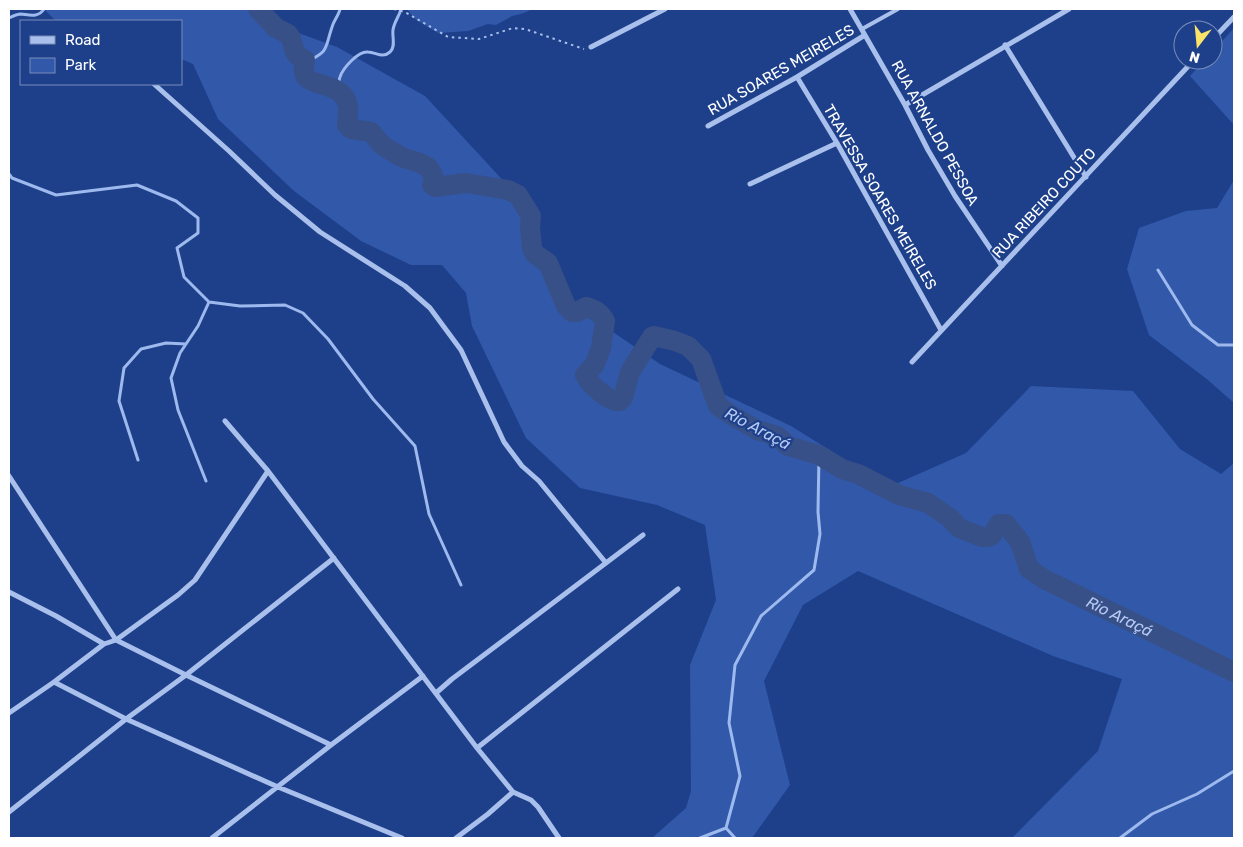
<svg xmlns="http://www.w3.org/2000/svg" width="1243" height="847" viewBox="0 0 1243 847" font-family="Rubik,sans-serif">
	<rect width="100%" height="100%" fill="#1e408b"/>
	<path fill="#3158a9" d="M44,9H269L282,27L337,47L425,96L521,200L557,294L660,364L791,426L889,487L966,453L1031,386L1133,391L1180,449L1221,474L1234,463V838H1012L1098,751L1122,679L1053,656L858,571L803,605L764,681L790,785L752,838H652L686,808L691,791L690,665L716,600L705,525L657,505L580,488L526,438L472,326L466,293L442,265H411L361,241L294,191L218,119L193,64L181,59V21H56Z
		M407,9H532L524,13L512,16L496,25L488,24L468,31L438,33L415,19Z
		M1234,28V125L1190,76L1205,60H1213V51Z
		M1234,180V403L1208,380L1149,335L1127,269L1139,228L1186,211L1217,208Z"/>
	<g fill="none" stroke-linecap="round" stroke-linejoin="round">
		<path stroke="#9db9ee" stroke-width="3" d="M9,18C13,16 17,14 21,14C30,15 38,18 44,9
			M305,63C330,50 324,51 332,27C334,20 339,15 340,9
			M341,92C339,86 338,82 340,77C343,68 358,51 368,52C376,52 382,59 390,52C396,47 392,37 393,30C394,22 399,17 401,9
			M9,174L12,178L56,195L137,185L176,201L198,218V233L177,248L184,277L209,302L240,306L285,305L303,313L328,339L373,399L415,446L429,514L461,585
			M1158,270L1192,325L1218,345H1234
			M138,460L119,401L124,368L141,349L166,343L186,344
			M206,481L178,410L171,378L180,353L198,326L209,302
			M726,828L735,838
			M700,838L726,828L740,776L729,723L735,665L761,616L814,570L820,534L818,512L819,455
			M1120,838L1152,814L1197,794L1234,771"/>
		<path stroke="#385088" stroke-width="20" id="s1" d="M258,9L276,28L288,34L291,38L295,52L298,56L305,60C305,64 303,68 304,72C306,88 340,81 347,102C350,109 347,118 347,125L351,129L371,132L382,145L401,157L420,163L428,167L432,173L434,179L432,185L435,187L466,183L508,190L518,195L531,216L530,228L532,248L535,254L548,263L566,306L572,312H577L586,307C594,309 601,313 605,321L601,348L595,364L585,375C589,384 610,403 620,401L623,398L630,372L652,337L654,336L675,341L688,346L701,359L718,406L730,414L757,430L777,436L788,446L819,455L842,469L858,474L899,495L928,503L950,518L959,528L982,537H988L992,535L999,524H1006L1020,542L1029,569L1044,579L1234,672"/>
		<path stroke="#aac0ec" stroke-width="2" stroke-dasharray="2.5 4" stroke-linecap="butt" d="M394,9L405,12L448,37L479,39L513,28L525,29L584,49"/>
		<path stroke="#aac0ec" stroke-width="4" d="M862,29L898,9"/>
		<path stroke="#aac0ec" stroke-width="5" d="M850,9L905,105L928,150L955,196L1002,266
			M1213,39L1234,17
			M1005,45L1086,177
			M591,47L665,9
			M797,77L837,143L941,330
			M154,84L229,151L275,195L320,232L405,286L430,308L461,350L504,442L522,466L539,481L606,563
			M905,105L1069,9
			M708,126L797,77L865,35
			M750,184L837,143
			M912,362L1194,60
			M225,421L268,471L477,748L513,792L531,800L538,807L559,838
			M9,476L116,640L186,675L331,745
			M9,592L56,616L104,644
			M54,682L126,719L278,787L402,838
			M436,693L452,679L643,535
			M9,713L54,682L104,644L116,640L178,595L195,580L268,471
			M477,748L678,589
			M9,812L126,719L186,675L334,558
			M212,838L331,745L423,676
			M456,838L488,814L513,792"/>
	</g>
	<g text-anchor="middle" stroke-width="4.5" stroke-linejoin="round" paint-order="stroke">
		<g font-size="15" fill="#fff" stroke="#1e408b">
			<text transform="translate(781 70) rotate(-30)" y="5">RUA SOARES MEIRELES</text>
			<text transform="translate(935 133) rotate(61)" y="5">RUA ARNALDO PESSOA</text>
			<text transform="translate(880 197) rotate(60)" y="5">TRAVESSA SOARES MEIRELES</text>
			<text transform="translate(1044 203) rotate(-47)" y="5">RUA RIBEIRO COUTO</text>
		</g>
		<g font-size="16" font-style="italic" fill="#b6caf3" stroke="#1e408b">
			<text transform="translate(758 428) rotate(28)" y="6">Rio Araçá</text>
			<text dy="6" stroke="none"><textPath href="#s1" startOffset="1305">Rio Araçá</textPath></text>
		</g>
	</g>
	<rect width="1243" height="847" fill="none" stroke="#ffffff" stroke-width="20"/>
	<rect x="20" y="20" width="162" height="65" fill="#1e408b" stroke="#788cb9"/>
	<rect x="30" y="36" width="25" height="8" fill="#aac0ec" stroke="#788cb9"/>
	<text x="65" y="45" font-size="15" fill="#ffffff">Road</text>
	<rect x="30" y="58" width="25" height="15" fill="#3158a9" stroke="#788cb9"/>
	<text x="65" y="70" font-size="15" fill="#ffffff">Park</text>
	<g transform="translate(1198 45) rotate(196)"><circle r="24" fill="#1e408b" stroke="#788cb9"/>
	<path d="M0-4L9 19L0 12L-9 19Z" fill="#fbe369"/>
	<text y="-8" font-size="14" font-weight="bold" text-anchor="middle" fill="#ffffff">N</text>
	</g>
</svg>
